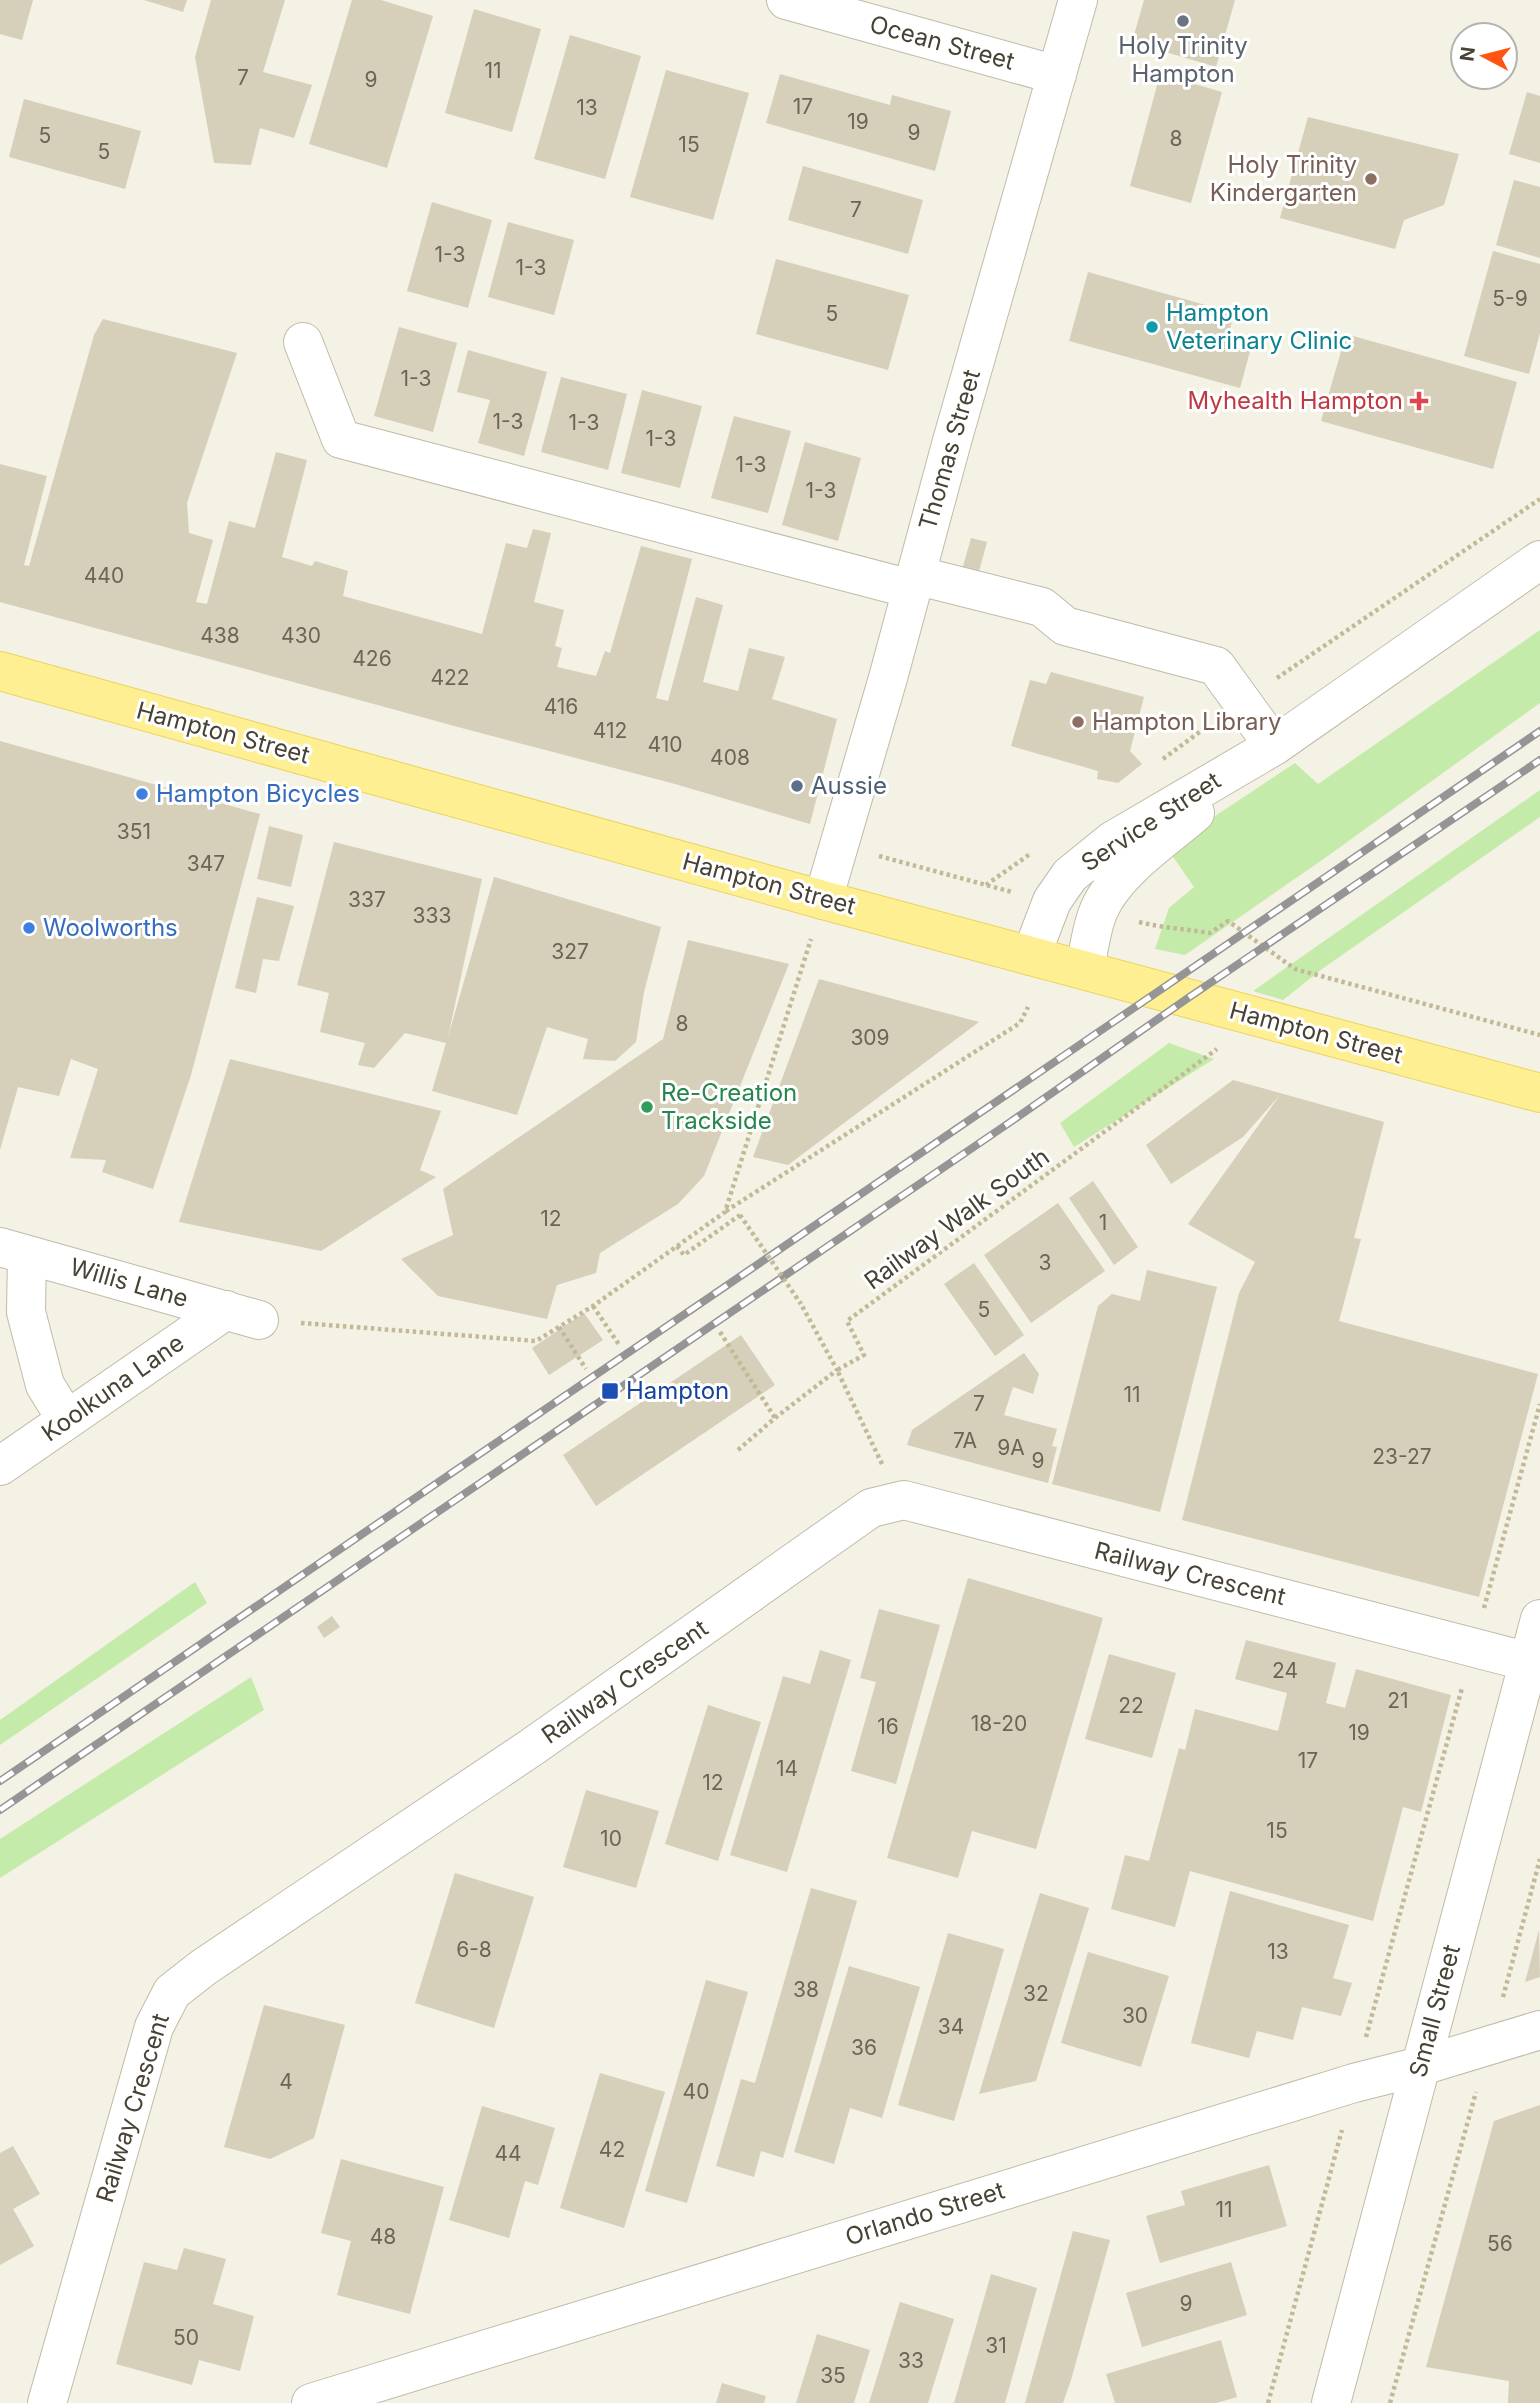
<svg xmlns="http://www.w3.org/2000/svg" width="1540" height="2403" viewBox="0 0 1540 2403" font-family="Inter,sans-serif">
	<rect width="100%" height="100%" fill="#f4f1e5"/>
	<path fill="#c5ebab" d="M1540,630V703L1325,858L1185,955L1155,949L1169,908L1194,887L1167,848L1295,763L1318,784Z
		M1540,790V817L1322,969L1283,1000L1253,991Z
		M1169,1043L1214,1059L1074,1147L1060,1123Z
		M195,1582L207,1603L0,1745V1720Z
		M251,1677L264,1710L0,1878V1839Z"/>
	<path fill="#d6cfba" d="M0,0H33L22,40L0,34Z
		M144,0H187L183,12Z
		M211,0H285L263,72L312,85L294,138L260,128L251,165L214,163L195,57Z
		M352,0H381L433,16L387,168L309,144Z
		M1144,0H1235L1216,67L1132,42Z
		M474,9L541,29L512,132L445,113Z
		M570,35L641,56L605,179L534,159Z
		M666,70L749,93L713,220L630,197Z
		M780,74L890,105L892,95L951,111L935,171L766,123Z
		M1160,74L1222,92L1191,203L1130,186Z
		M1527,92L1540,96V163L1509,154Z
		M24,99L141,131L125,189L9,157Z
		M1308,117L1459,154L1444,205L1404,220L1395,249L1280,218Z
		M803,166L923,200L908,254L788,220Z
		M1514,180L1540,187V258L1496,245Z
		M432,202L492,220L468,308L407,291Z
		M508,222L574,240L554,315L488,297Z
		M1493,251L1540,264V333L1529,374L1464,356Z
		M776,259L909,295L888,370L756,334Z
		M1088,272L1234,313L1227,341L1251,348L1240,388L1069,341Z
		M103,319L237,353L187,503L189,533L213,540L196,602L207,604L229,521L255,528L276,452L307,460L282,557L312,566L315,561L348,571L343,596L482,634L506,543L527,548L533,529L551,533L534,602L564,610L555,646L562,648L557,667L596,676L605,651L610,653L641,546L692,559L656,698L668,701L696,597L723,605L703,682L738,691L749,648L785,657L772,699L837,719L810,824L675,784L458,727L0,602V464L47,476L24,565L29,566L94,335Z
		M399,327L457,343L433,432L374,416Z
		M1346,334L1517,382L1493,469L1321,421Z
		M468,350L547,372L524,456L478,443L490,400L457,392Z
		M561,377L627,394L608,470L541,452Z
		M642,390L702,406L680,488L621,473Z
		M734,416L791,431L768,513L711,498Z
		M805,442L861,458L838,541L782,525Z
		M971,538L987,542L978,575L962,570Z
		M1051,672L1144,697L1130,751L1142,764L1118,783L1097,779L1098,771L1011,746L1030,680L1046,684Z
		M0,741L260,814L191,1075L153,1189L102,1172L106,1160L70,1158L98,1069L71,1059L59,1096L18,1087L0,1150Z
		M269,826L303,835L291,887L257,879Z
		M334,842L482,879L448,1037L494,877L661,927L644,992L636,1042L615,1061L583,1059L588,1039L547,1027L517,1115L432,1091L446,1043L405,1033L374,1068L358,1065L365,1043L320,1032L329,993L297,985Z
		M257,897L294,906L279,961L263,959L256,993L235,988Z
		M688,940L789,964L704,1176L678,1204L600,1253L596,1273L557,1285L547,1319L438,1296L401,1259L453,1235L443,1189L663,1039Z
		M819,979L979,1022L788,1165L753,1157Z
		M230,1059L441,1111L420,1170L436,1177L321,1251L179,1222Z
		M1233,1080L1384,1122L1354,1238L1361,1239L1339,1321L1538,1374L1479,1597L1182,1520L1239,1293L1255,1262L1188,1224L1280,1095L1243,1137L1171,1184L1146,1145Z
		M1093,1181L1138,1247L1114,1265L1069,1198Z
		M1058,1203L1105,1271L1031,1323L984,1255Z
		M974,1263L1024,1335L995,1356L944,1284Z
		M1147,1270L1217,1287L1160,1512L1052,1484L1098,1306L1112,1294L1140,1301Z
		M584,1313L603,1340L549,1375L532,1348Z
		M741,1335L775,1385L596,1506L563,1455Z
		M1024,1353L1039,1374L1033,1394L1013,1387L1004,1415L1057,1429L1052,1446L1057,1447L1048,1483L907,1445L912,1430Z
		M968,1578L1103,1618L1036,1849L972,1831L958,1878L887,1858Z
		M879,1609L940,1625L896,1784L851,1771L876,1682L860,1678Z
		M332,1616L340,1627L324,1638L317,1627Z
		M1246,1640L1336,1663L1326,1703L1345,1708L1356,1669L1451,1695L1421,1812L1403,1807L1373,1921L1190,1871L1175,1927L1111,1909L1125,1855L1149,1861L1179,1748L1185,1750L1195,1709L1278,1731L1287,1693L1235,1679Z
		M820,1650L851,1660L787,1872L730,1855L783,1676L810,1684Z
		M1109,1654L1176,1673L1152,1758L1085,1739Z
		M708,1705L761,1722L718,1861L665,1844Z
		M586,1790L659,1811L636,1888L563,1867Z
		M455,1873L534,1897L494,2028L415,2003Z
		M811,1888L857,1901L783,2158L761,2151L754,2177L716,2166L741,2079L755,2083Z
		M1230,1891L1349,1925L1333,1978L1352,1983L1341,2016L1302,2007L1293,2040L1257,2031L1249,2058L1191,2043Z
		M1040,1893L1089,1908L1036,2081L979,2094Z
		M1539,1930L1540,1977L1525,1982Z
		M948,1933L1004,1949L954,2121L898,2105Z
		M1088,1952L1169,1976L1141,2067L1061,2043Z
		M849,1966L920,1987L882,2118L850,2108L834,2164L794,2152Z
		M706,1980L748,1992L687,2203L645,2191Z
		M264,2005L345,2025L314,2138L270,2159L224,2147Z
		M600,2073L665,2092L624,2228L560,2208Z
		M1540,2105V2403H1508L1509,2381L1426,2367L1494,2121Z
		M482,2106L555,2128L538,2185L525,2181L509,2238L449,2220Z
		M13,2146L40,2194L13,2209L34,2246L0,2265V2153Z
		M341,2159L444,2187L410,2314L337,2295L351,2241L321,2233Z
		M1269,2165L1287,2226L1160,2263L1146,2216L1185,2205L1181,2191Z
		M1073,2231L1110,2240L1071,2380L1063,2403H1025Z
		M184,2248L226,2259L213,2304L254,2316L240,2371L199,2360L192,2385L116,2364L144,2262L177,2270Z
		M1231,2262L1247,2315L1142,2347L1126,2293Z
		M991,2274L1037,2288L1005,2403H954Z
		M900,2302L954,2319L928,2403H869Z
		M817,2334L870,2350L854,2403H796Z
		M1221,2340L1237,2397L1216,2403H1115L1106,2374Z
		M722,2383L766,2396L764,2403H716Z"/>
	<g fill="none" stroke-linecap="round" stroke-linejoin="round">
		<defs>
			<path id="minor" d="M786,0L1057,75
				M303,342L341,439L911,589
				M915,575L1042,607L1065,626L1216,666L1274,746
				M823,900L888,678L952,441L1078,0
				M1031,956L1052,901L1070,875L1112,841L1274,746L1540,560
				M1085,969C1089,950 1091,928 1099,910C1115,872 1164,840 1195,813
				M0,1247L259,1320
				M27,1255L26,1312L45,1385L66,1419
				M0,1466L226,1310
				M47,2403L154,2027L172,1992L204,1967L532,1747L871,1508L904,1500L1529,1662
				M311,2403L1354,2083L1421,2066L1540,2030
				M1331,2403L1540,1619"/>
			<path id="major" d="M0,671L823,900L1540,1093"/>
		</defs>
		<use href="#minor" stroke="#c0bba7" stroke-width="40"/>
		<use href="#major" stroke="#ebd45c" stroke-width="40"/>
		<path stroke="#c2b997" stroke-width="4.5" stroke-dasharray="3.5 3.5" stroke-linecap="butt" d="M1277,678L1540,499
			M1163,759L1209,725
			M879,856L1012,892
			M986,885L1030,854
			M1139,922C1163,928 1186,929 1210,933L1228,921L1295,969L1540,1035
			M726,1211L1020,1023L1028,1007
			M677,1246L684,1255L740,1215
			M593,1306L620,1346
			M301,1323L536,1341L593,1306L725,1212L811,939
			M559,1327L586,1369
			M720,1332L775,1418
			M738,1450L775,1418L837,1370L801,1304
			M882,1464L837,1370L864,1355L847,1321L1217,1049
			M1484,1608L1540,1404
			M1503,1997L1540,1859
			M1366,2037L1462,1688
			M1268,2403L1342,2130
			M1390,2403L1476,2092"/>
		<use href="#minor" stroke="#fff" stroke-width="38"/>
		<use href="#major" stroke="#ffef93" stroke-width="38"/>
		<defs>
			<path id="rail" d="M0,1781L1540,731
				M0,1810L1006,1125L1188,998L1540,760"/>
		</defs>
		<use href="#rail" stroke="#959595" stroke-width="8"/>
		<use href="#rail" stroke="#fff" stroke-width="5" stroke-dasharray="16" stroke-linecap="butt"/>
		<path stroke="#c2b997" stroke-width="4.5" stroke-dasharray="3.5 3.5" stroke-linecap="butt" d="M740,1215L801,1304"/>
	</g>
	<circle fill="#6b7280" stroke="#fff" stroke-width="2.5" cx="1183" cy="21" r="7"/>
	<g fill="#8d6e63" stroke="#fff" stroke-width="2.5">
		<circle cx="1371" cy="179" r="7"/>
		<circle cx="1078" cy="722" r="7"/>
	</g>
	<circle fill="#0f9aa8" stroke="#fff" stroke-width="2.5" cx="1152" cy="327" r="7"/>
	<path fill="#e0444e" stroke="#fff" stroke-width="2.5" d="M1415.5 390.5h7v7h7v7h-7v7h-7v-7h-7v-7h7z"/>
	<circle fill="#5c6f8a" stroke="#fff" stroke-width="2.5" cx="797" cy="786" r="7"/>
	<g fill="#3f7fe0" stroke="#fff" stroke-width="2.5">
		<circle cx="142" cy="794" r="7"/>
		<circle cx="29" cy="928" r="7"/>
	</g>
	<circle fill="#2e9e5b" stroke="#fff" stroke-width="2.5" cx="647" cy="1107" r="7"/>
	<rect fill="#1a4fb4" stroke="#fff" stroke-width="2.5" x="601" y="1382" width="18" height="18" rx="3.5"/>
	<g text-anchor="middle" stroke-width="6" stroke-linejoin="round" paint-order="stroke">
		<g font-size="21" fill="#6b6556">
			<text x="493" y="78">11</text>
			<text x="243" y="85">7</text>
			<text x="371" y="87">9</text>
			<text x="803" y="114">17</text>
			<text x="587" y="115">13</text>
			<text x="858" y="129">19</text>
			<text x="914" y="140">9</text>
			<text x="45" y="143">5</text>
			<text x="1176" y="146">8</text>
			<text x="689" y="152">15</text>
			<text x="104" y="159">5</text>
			<text x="856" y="217">7</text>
			<text x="450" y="262">1-3</text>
			<text x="531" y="275">1-3</text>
			<text x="1510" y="306">5-9</text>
			<text x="832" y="321">5</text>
			<text x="416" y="386">1-3</text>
			<text x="508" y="429">1-3</text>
			<text x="584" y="430">1-3</text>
			<text x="661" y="446">1-3</text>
			<text x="751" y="472">1-3</text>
			<text x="821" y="498">1-3</text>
			<text x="104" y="583">440</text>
			<text x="220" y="643">438</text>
			<text x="301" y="643">430</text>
			<text x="372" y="666">426</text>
			<text x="450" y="685">422</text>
			<text x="561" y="714">416</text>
			<text x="610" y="738">412</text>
			<text x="665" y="752">410</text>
			<text x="730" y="765">408</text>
			<text x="134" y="839">351</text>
			<text x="206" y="871">347</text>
			<text x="367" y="907">337</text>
			<text x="432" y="923">333</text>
			<text x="570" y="959">327</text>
			<text x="682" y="1031">8</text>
			<text x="870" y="1045">309</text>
			<text x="551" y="1226">12</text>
			<text x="1103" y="1230">1</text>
			<text x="1045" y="1270">3</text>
			<text x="984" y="1317">5</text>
			<text x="1132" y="1402">11</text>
			<text x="979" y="1411">7</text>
			<text x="965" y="1448">7A</text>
			<text x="1011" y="1455">9A</text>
			<text x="1402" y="1464">23-27</text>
			<text x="1038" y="1468">9</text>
			<text x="1285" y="1678">24</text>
			<text x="1398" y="1708">21</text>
			<text x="1131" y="1713">22</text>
			<text x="999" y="1731">18-20</text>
			<text x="888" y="1734">16</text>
			<text x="1359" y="1740">19</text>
			<text x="1308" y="1768">17</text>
			<text x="787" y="1776">14</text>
			<text x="713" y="1790">12</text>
			<text x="1277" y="1838">15</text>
			<text x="611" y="1846">10</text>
			<text x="474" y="1957">6-8</text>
			<text x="1278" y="1959">13</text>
			<text x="806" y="1997">38</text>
			<text x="1036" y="2001">32</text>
			<text x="1135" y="2023">30</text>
			<text x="951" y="2034">34</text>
			<text x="864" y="2055">36</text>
			<text x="286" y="2089">4</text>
			<text x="696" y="2099">40</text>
			<text x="612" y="2157">42</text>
			<text x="508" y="2161">44</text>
			<text x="1224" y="2217">11</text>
			<text x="383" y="2244">48</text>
			<text x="1500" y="2251">56</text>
			<text x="1186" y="2311">9</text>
			<text x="186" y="2345">50</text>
			<text x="996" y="2353">31</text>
			<text x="911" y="2368">33</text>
			<text x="833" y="2383">35</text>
		</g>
		<g font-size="24" fill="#474234" stroke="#fff">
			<text transform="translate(942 43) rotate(15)" y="8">Ocean Street</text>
			<text transform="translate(950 450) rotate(-74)" y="8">Thomas Street</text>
			<text transform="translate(223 733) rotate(15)" y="8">Hampton Street</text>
			<text transform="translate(1151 822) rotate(-33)" y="8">Service Street</text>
			<text transform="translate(769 884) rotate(15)" y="8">Hampton Street</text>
			<text transform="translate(1316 1033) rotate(15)" y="8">Hampton Street</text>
			<text transform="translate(957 1219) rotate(-36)" y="8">Railway Walk South</text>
			<text transform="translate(129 1283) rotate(16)" y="8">Willis Lane</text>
			<text transform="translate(113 1388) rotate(-35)" y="8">Koolkuna Lane</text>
			<text transform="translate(1190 1574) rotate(14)" y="8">Railway Crescent</text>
			<text transform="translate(625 1682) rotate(-35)" y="8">Railway Crescent</text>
			<text transform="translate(1435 2011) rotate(-75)" y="8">Small Street</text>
			<text transform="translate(133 2108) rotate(-73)" y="8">Railway Crescent</text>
			<text transform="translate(925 2214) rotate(-17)" y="8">Orlando Street</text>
		</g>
		<g font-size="24" fill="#5b616d" stroke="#fff">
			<text x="1183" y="54">Holy Trinity<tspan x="1183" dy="28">Hampton</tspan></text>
		</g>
		<g font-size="24" fill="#785e54" stroke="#fff" text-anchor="end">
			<text x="1357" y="173">Holy Trinity<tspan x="1357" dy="28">Kindergarten</tspan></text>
			<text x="1092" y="730" text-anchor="start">Hampton Library</text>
		</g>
		<g font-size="24" fill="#0d838f" stroke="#fff" text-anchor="start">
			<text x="1166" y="321">Hampton<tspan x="1166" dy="28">Veterinary Clinic</tspan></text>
		</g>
		<g font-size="24" fill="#be3a42" stroke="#fff" text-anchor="end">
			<text x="1403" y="409">Myhealth Hampton</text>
		</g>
		<g font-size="24" fill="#4e5e75" stroke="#fff" text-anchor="start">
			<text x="811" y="794">Aussie</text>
		</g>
		<g font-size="24" fill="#366cbe" stroke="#fff" text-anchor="start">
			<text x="156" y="802">Hampton Bicycles</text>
			<text x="43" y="936">Woolworths</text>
		</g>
		<g font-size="24" fill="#27864d" stroke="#fff" text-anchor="start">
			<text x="661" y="1101">Re-Creation<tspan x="661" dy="28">Trackside</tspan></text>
		</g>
		<g font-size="24" fill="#164399" stroke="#fff" text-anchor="start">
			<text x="626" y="1399">Hampton</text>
		</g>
	</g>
	<g transform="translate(1484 56) rotate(277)"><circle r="33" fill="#ffffff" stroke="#b5b3ae" stroke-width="2"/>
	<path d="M0-5L12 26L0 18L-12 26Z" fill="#ff5511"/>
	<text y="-10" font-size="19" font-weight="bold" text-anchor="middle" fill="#474234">N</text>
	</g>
</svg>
